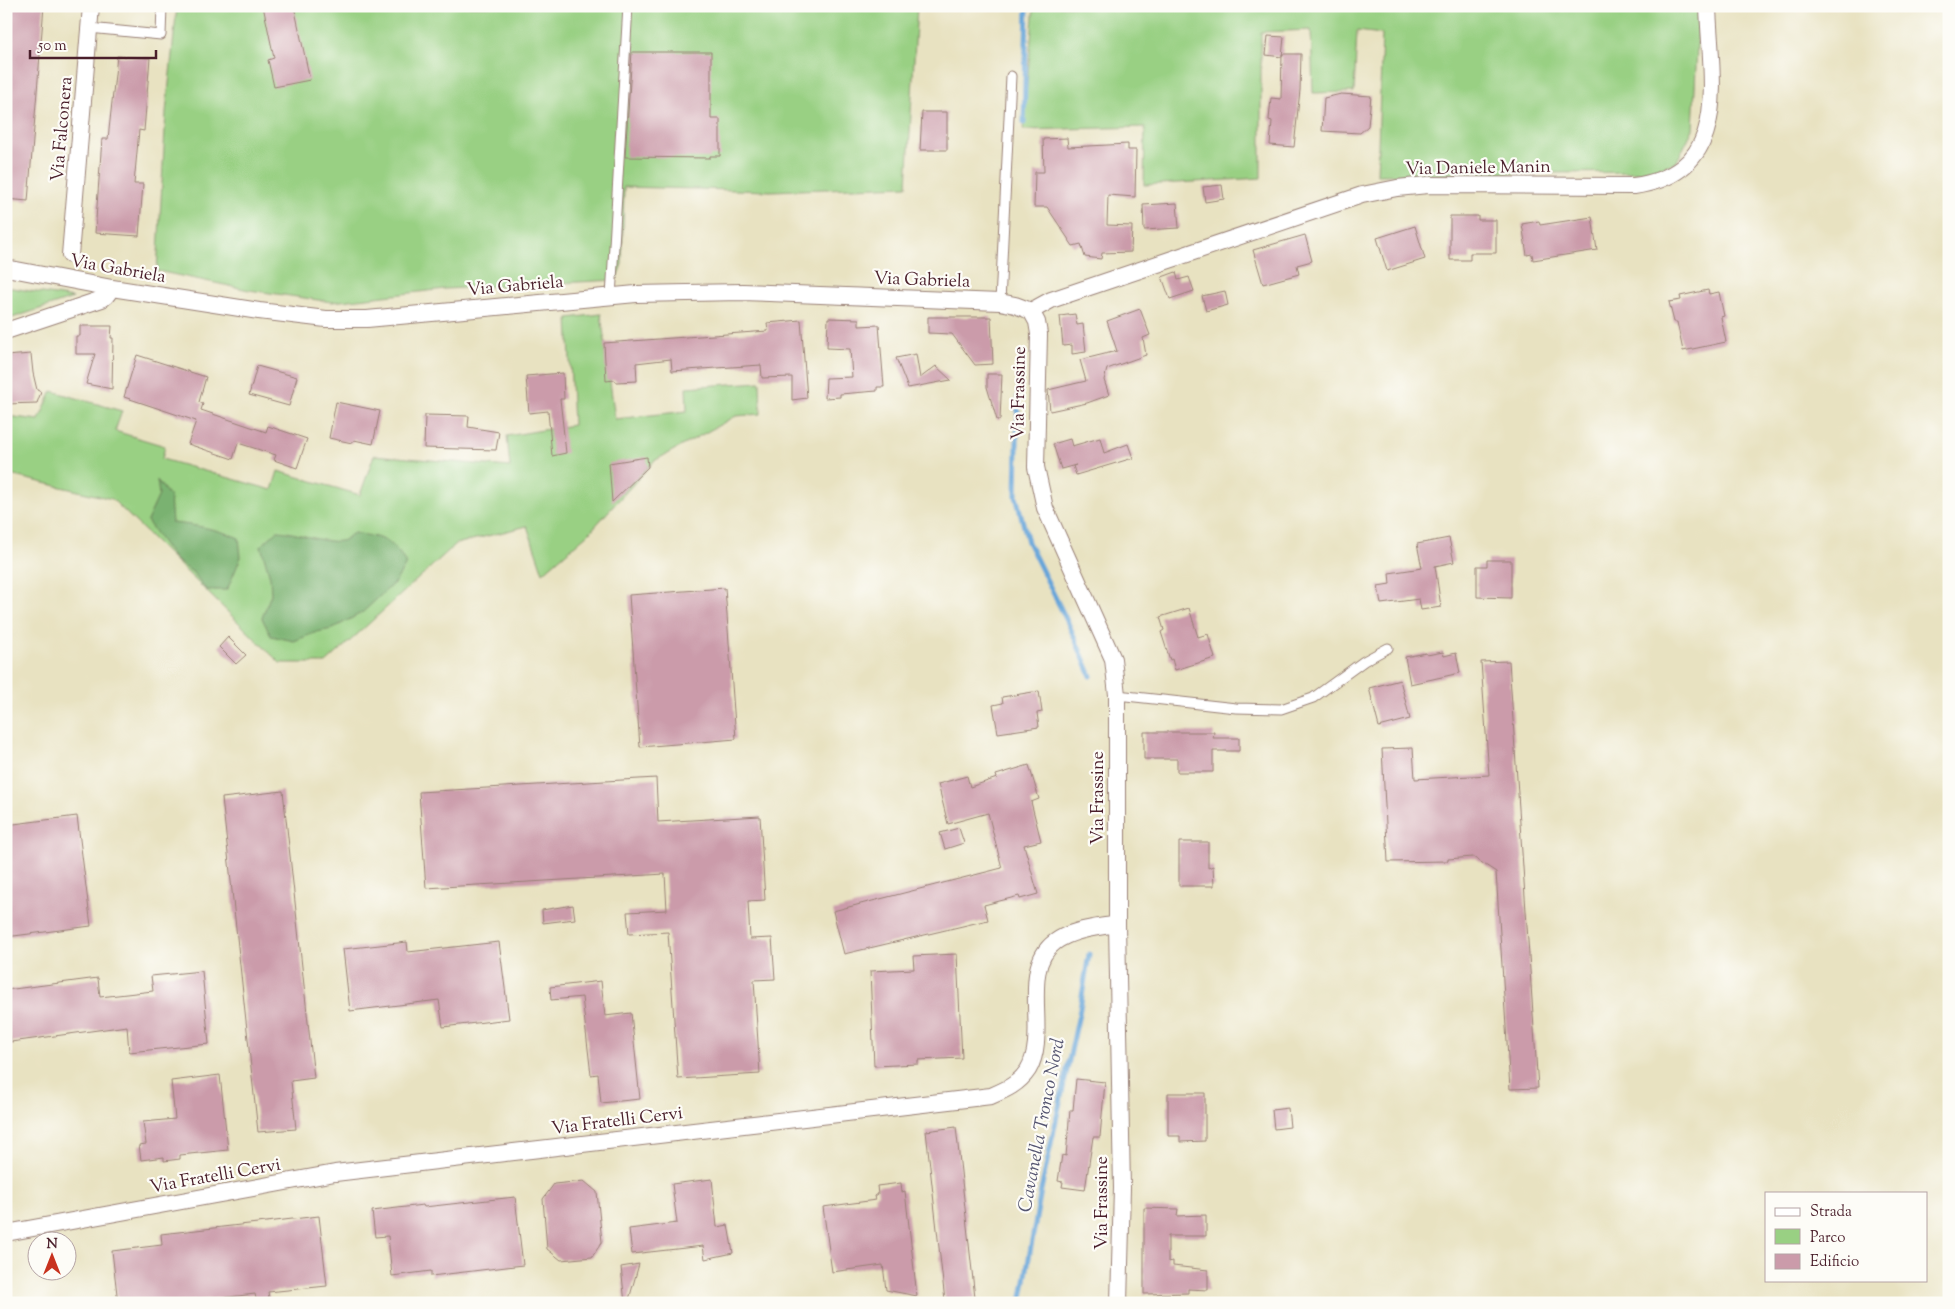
<svg xmlns="http://www.w3.org/2000/svg" width="1955" height="1309" viewBox="0 0 1955 1309" font-family="'Sorts Mill Goudy',serif">
	<rect width="100%" height="100%" fill="#fdfcf7"/>
	<filter id="ink" filterUnits="userSpaceOnUse"><feTurbulence type="fractalNoise" baseFrequency=".02" numOctaves="2"/><feDisplacementMap in="SourceGraphic" scale="10" xChannelSelector="R" yChannelSelector="G"/><feConvolveMatrix kernelMatrix="1 2 1 2 8 2 1 2 1" color-interpolation-filters="sRGB"/></filter>
	<filter id="wash" filterUnits="userSpaceOnUse"><feTurbulence type="fractalNoise" baseFrequency=".0096" numOctaves="4" result="noise"/><feDisplacementMap in="SourceGraphic" scale="20" xChannelSelector="R" yChannelSelector="G"/><feGaussianBlur stdDeviation="1.12" result="paint"/><feColorMatrix in="noise" values="0 0 0 0 0 0 0 0 0 0 0 0 0 0 0 0 0 1.4 0 .05"/><feComposite in="paint" operator="in"/></filter>
	<g filter="url(#wash)">
		<rect width="100%" height="100%" fill="#e8e2c1"/>
		<path fill="#99d083" stroke="#727857" d="M177,6H917L907,186L771,191L624,187L622,264L616,280L445,289L332,302L249,290L157,271L166,112Z
			M1034,6H1699L1693,129L1676,163L1642,172L1377,175L1382,34L1357,31L1354,92L1313,93L1311,30L1261,32V178L1144,185L1145,127L1023,130Z
			M6,287L73,298L6,320Z
			M601,314L615,419L687,411L686,387L760,382L761,414L736,416L654,461L589,533L543,573L527,526L456,544L326,663H280L112,499L6,474V416L39,420L52,391L122,411L115,431L165,446L162,459L272,490L278,471L360,495L374,455L510,467L507,436L573,425L568,318Z"/>
		<path fill="#7ab271" stroke="#62684e" d="M157,480L170,497L172,523C196,525 217,529 239,538L241,557L227,590H206L194,573L175,560L147,521L159,495Z
			M277,531C294,531 331,546 344,540C347,538 350,535 354,533C381,538 392,537 406,564L396,581L363,612L332,629L317,632L294,641L271,636L262,618L271,594L270,577L261,546Z"/>
		<g fill="none" stroke-linecap="round" stroke-linejoin="round">
			<path stroke="#66a5d9" stroke-width="5" d="M1024,123L1027,6
				M1018,396L1016,496L1028,542L1069,625L1091,676
				M1021,1303L1041,1190L1079,1014L1089,954"/>
		</g>
		<g id="blocks">
			<path fill="#cb9baa" d="M12,6H44L28,201L6,199V73Z
				M263,6H294L310,80L274,87L268,60L274,58Z
				M1268,36L1284,37L1282,57L1266,55Z
				M632,52H711V119H720V156H710V158L625,157Z
				M1282,54H1301L1300,90L1294,147L1270,145L1272,121L1269,120L1271,98L1281,99Z
				M117,56L150,58L144,131L139,130L134,184H143L139,236L95,233L102,139H108Z
				M1341,94L1371,96L1368,126L1360,133L1322,131L1324,98Z
				M922,112H947V150H920Z
				M1067,138L1068,147L1128,144V150H1136L1135,197L1108,195L1107,225L1132,226L1131,252L1102,253L1101,259L1085,257L1081,244L1073,246L1047,207H1034L1035,172H1044L1043,139Z
				M1222,185L1224,199L1205,202L1203,187Z
				M1177,203L1179,228L1144,230L1143,205Z
				M1450,216H1478V220H1496V253H1470V260H1450Z
				M1592,217L1597,250L1533,260L1532,254L1527,255L1522,224L1539,221L1540,225Z
				M1415,226L1425,259L1387,271L1377,238Z
				M1305,235L1312,261L1297,265L1299,274L1263,284L1253,250Z
				M1176,272L1178,280L1189,277L1194,291L1170,299L1162,277Z
				M1708,290L1709,294L1719,292L1724,316L1721,317L1726,342L1683,351L1677,322H1674L1669,302L1681,300L1680,296Z
				M1225,291L1228,305L1206,311L1202,296Z
				M1140,309L1150,335L1143,338L1146,355L1107,369L1104,380L1109,395L1087,403L1050,411L1048,390L1086,381L1080,360L1117,351L1107,321Z
				M1075,314L1077,325L1083,324L1086,352L1072,354V345L1063,346L1060,316Z
				M928,317H991L993,364L975,365L952,334L928,333Z
				M828,318L859,319V326L879,325L884,387H877V391L840,394V397L825,398L826,378L852,377L850,349L827,348Z
				M801,320L807,398L792,400V377L762,378L761,365L672,371L671,359L636,363L637,381L616,382L615,380L606,381L604,343L768,331L767,323Z
				M80,326H112L111,338H113L112,389L86,384L95,354H76V336H80Z
				M31,354L33,373L37,390L41,392L37,403L6,404V356Z
				M916,354L920,378L936,366L951,380L908,388L896,358Z
				M137,355L206,377L199,402L203,404L201,410L266,432L268,426L307,439L297,468L274,460L276,455L238,443L233,459L188,444L196,421L124,397Z
				M257,366L297,377L289,406L249,395Z
				M563,373L564,399H560L566,453L552,456L548,411L529,413L526,376Z
				M987,374H1002L1000,420H997L987,387Z
				M336,402L380,411L373,444L354,440L352,443L329,438Z
				M425,415L469,416L468,427L499,432L496,450L424,448Z
				M1100,438L1104,453L1128,444L1133,458L1076,475L1073,466L1076,465L1061,469L1053,444L1070,439L1072,446Z
				M647,457L648,467L612,502L609,463Z
				M1449,538L1454,562L1435,566L1441,607L1421,610L1419,599L1381,604L1378,586L1390,584L1389,573L1422,568L1417,544Z
				M1487,560H1511V598L1477,597V566H1487Z
				M725,588L736,739L640,747L629,595Z
				M1189,608L1198,637L1208,634L1215,658L1175,670L1172,659L1170,660L1161,632L1164,630L1160,617Z
				M228,637L246,655L236,664L219,647Z
				M1443,652L1444,656L1456,653L1460,673L1410,684L1405,657L1426,653L1427,655Z
				M1509,661L1538,1088L1510,1089L1496,872L1473,857L1448,859V861L1388,862L1382,749L1413,748L1415,779L1489,775L1481,662Z
				M1400,680L1410,719L1379,727L1369,688Z
				M1039,691L1042,712L1037,713L1039,727L998,733L993,705L1003,703L1002,697Z
				M1144,732H1214L1213,738H1239V751H1213V772H1177V759H1144Z
				M1029,765L1039,799L1031,802L1041,841L1024,845L1038,894L1020,899L1019,896L984,905L988,920L844,954L833,911L1002,868L988,813L948,824L938,784L967,776L970,787L997,778L996,775Z
				M656,778L658,822L760,816L765,900L748,901L750,939L772,938L775,979L754,980L760,1074L678,1079L668,932L629,934L627,912L667,910L665,874L426,888L419,792Z
				M283,791L314,1078L291,1081L296,1129L258,1132L222,798Z
				M77,816L91,926L6,937V825Z
				M959,828L964,843L945,849L940,833Z
				M1179,842H1208V868L1213,866L1214,886H1179Z
				M573,905L575,919L543,923L542,910Z
				M407,942L408,952L499,942L509,1019L443,1027L439,1000L350,1011L343,949Z
				M957,954L962,1058L918,1060V1064L874,1066L870,971L914,969L913,956Z
				M202,971L209,1044L129,1052L127,1026L11,1042L6,1011V990L98,978L100,997L153,991L151,976Z
				M601,981L605,1016L631,1013L640,1099L601,1103L598,1074L591,1075L582,997L551,1000L550,987Z
				M220,1075L228,1150L180,1155V1159L164,1161V1157L141,1160L139,1145L146,1144L143,1122L175,1119L171,1081Z
				M1076,1079L1105,1082L1100,1137H1093L1085,1190L1062,1187L1063,1182L1058,1181L1062,1155L1066,1156L1070,1110H1073Z
				M1168,1093H1205V1141L1180,1142V1136H1168Z
				M1288,1108L1290,1127L1274,1129L1272,1110Z
				M956,1127L975,1298L945,1301L926,1131Z
				M712,1179L717,1227L728,1225L733,1253L705,1259L703,1246L632,1254L629,1229L677,1223L672,1184Z
				M584,1181L597,1192L602,1242L592,1257L561,1260L547,1249L543,1199L554,1184Z
				M901,1183L902,1192L905,1191L917,1296L886,1290L883,1265L832,1272L823,1207L876,1200L875,1196L878,1194L877,1186Z
				M515,1197L523,1265L431,1276V1271L392,1276L388,1236L375,1237L372,1211L423,1205L424,1207Z
				M1144,1208L1178,1209L1177,1216L1206,1215V1236H1168V1262L1173,1261V1266L1208,1270V1290L1188,1289V1293L1144,1294Z
				M319,1216L327,1286L268,1292L270,1303H257L255,1294L177,1303H118L112,1251L162,1245L161,1234Z
				M639,1264L628,1303H625L621,1267Z"/>
		</g>
	</g>
	<g filter="url(#ink)">
		<use href="#blocks" fill-opacity="0" stroke="#998076" stroke-width="1"/>
		<g fill="none" stroke-linecap="round" stroke-linejoin="round">
			<defs>
				<path id="lane" d="M89,28L161,35L162,6
					M611,297L628,6
					M1000,302L1011,76
					M1117,695L1236,708L1281,709L1313,698L1364,661L1388,648"/>
				<path id="street" d="M70,255L91,6
					M6,268L112,288L259,311L326,319H367L636,294L687,293L743,292L1000,302L1015,305L1031,311
					M1031,311L1037,322L1039,334L1036,467L1045,508L1113,659L1117,695V924L1122,1188L1119,1303
					M1031,311L1051,300L1362,195L1397,188L1428,185L1634,186C1734,172 1710,79 1708,6
					M6,331L102,299L106,296L112,288
					M6,1233L335,1173L991,1096C1005,1090 1019,1084 1028,1070C1050,1034 1018,969 1055,942C1073,929 1096,928 1117,924"/>
			</defs>
			<use href="#lane" stroke="#998076" stroke-width="11"/>
			<use href="#street" stroke="#998076" stroke-width="18"/>
			<use href="#lane" stroke="#fff" stroke-width="9"/>
			<use href="#street" stroke="#fff" stroke-width="16"/>
		</g>
	</g>
	<g text-anchor="middle" stroke-width="4.5" stroke-linejoin="round" paint-order="stroke">
		<g font-size="18" fill="#4a1f2b" stroke="#fdfcf7">
			<text transform="translate(61 129) rotate(-85)" y="6">Via Falconera</text>
			<text transform="translate(1478 167) rotate(-1)" y="6">Via Daniele Manin</text>
			<text transform="translate(118 268) rotate(10)" y="6">Via Gabriela</text>
			<text transform="translate(922 279) rotate(2)" y="6">Via Gabriela</text>
			<text transform="translate(515 285) rotate(-5)" y="6">Via Gabriela</text>
			<text transform="translate(1018 393) rotate(-89)" y="6">Via Frassine</text>
			<text transform="translate(1097 798) rotate(-90)" y="6">Via Frassine</text>
			<text transform="translate(617 1120) rotate(-7)" y="6">Via Fratelli Cervi</text>
			<text transform="translate(215 1175) rotate(-10)" y="6">Via Fratelli Cervi</text>
			<text transform="translate(1101 1203) rotate(-90)" y="6">Via Frassine</text>
		</g>
		<g font-size="19" font-style="italic" fill="#555571" stroke="#fdfcf7">
			<text transform="translate(1040 1125) rotate(-79)" y="7">Cavanella Tronco Nord</text>
		</g>
	</g>
	<rect width="1955" height="1309" fill="none" stroke="#fdfcf7" stroke-width="25"/>
	<rect x="1765" y="1192" width="162" height="90" fill="#fdfcf7" stroke="#b5a4a5"/>
	<rect x="1775" y="1208" width="25" height="8" fill="#ffffff" stroke="#b5a4a5"/>
	<text x="1810" y="1216" font-size="15" fill="#4a1f2b">Strada</text>
	<rect x="1775" y="1229" width="25" height="15" fill="#99d083" stroke="#b5a4a5"/>
	<text x="1810" y="1242" font-size="15" fill="#4a1f2b">Parco</text>
	<rect x="1775" y="1254" width="25" height="15" fill="#cb9baa" stroke="#b5a4a5"/>
	<text x="1810" y="1266" font-size="15" fill="#4a1f2b">Edificio</text>
	<g transform="translate(52 1256)"><circle r="24" fill="#fdfcf7" stroke="#b5a4a5"/>
	<path d="M0-4L9 19L0 12L-9 19Z" fill="#c8321e"/>
	<text y="-8" font-size="14" font-weight="bold" text-anchor="middle" fill="#4a1f2b">N</text>
	</g>
	<path d="M30 50v8h126v-8" fill="none" stroke="#4a1f2b" stroke-width="2.5"/>
	<text x="38" y="50" font-size="15" fill="#4a1f2b" stroke="#fdfcf7" stroke-width="4" paint-order="stroke">50 m</text>
</svg>
